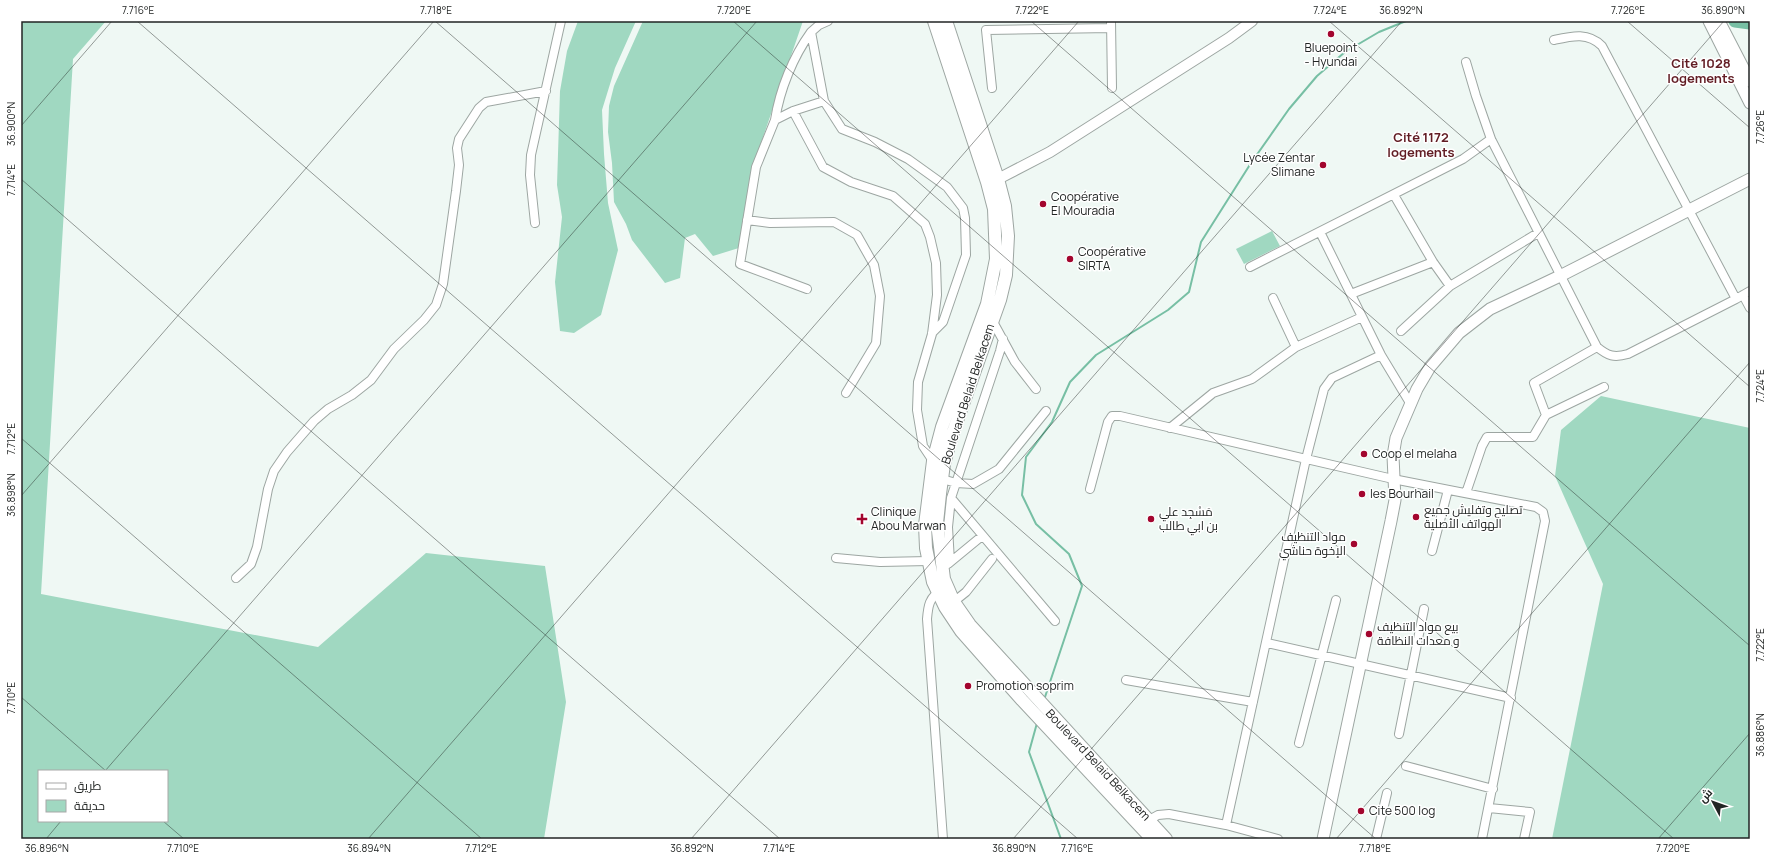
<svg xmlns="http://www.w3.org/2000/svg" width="1771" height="860" viewBox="0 0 1771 860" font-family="Manrope,Cairo,sans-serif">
	<rect width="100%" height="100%" fill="#eff8f4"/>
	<path fill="#a0d8c1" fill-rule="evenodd" d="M21,21H106L73,59L41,594L318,647L426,553L545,566L566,702L544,839H21ZM39,771H167V821H39Z
		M578,21H636L615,68L602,110L604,154L608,203L618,250L601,315L574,333L560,331L555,282L562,217L557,185L560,91L567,51Z
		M643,21H803L751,172L742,247L713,256L695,234L685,238L680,278L665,283L632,240L626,224L614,202L612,163L608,132L609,106L614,86Z
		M1272,231L1280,246L1244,264L1236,249Z
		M1601,396L1750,428V839H1552L1603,584L1555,476L1561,430Z"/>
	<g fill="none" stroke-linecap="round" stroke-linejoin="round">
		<path stroke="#77bfa4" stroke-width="2" d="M1044,700L1082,586L1069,554L1036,524L1022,495L1026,457L1052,422L1070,382L1096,355L1168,310L1189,292L1201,242L1251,163L1289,109L1317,76L1345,52L1379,32L1406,21
			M1037,723L1029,752L1061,839"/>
		<path stroke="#77bfa4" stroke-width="13" d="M1735,21L1750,23"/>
		<defs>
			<path id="minor" d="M1111,21L1112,88
				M1466,62L1476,96L1491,139L1597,347C1608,356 1614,358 1628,354L1736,299L1602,46C1588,32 1572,36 1554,40
				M992,88L986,30L1111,28
				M824,101L842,129L875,142L908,159L947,187L963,208L965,218L966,255L943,322L932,333
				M793,111L823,167L851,182L893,196L925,224L930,237L936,263L937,295L932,334L918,382L917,410L923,446L933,461
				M775,120C780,89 793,57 811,32
				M1394,195L1433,262L1450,286
				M747,220L770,223L834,222L857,235L874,265L880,296L876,343L846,393
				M535,223L530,175L531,155L561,21
				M1320,232L1381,355L1410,403
				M1250,267L1463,159L1491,139
				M807,289L740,264L756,167L775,120L793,111L824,101L811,32L819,25L828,21
				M1351,294L1433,262
				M1743,295L1750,308
				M1273,298L1296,347L1362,317
				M1736,299L1750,291
				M992,320L1015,362L1036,389
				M1401,331L1450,286L1538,233
				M1003,339L1000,351L951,498L1055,621
				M1546,415L1534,383L1597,347
				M1170,428L1213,393L1252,379L1296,347
				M942,479L956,483L973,484L999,469L1046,411
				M1090,489L1108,422L1112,416H1120L1393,479L1536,507L1543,512L1545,521L1482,839
				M1466,493L1482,446L1487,437H1533L1546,415L1604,387
				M1432,551L1448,490
				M836,558L880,562L929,561
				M950,562L948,527L951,498
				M948,564L982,536
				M236,578L251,564L257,547L268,489L274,471L287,452L314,421L328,409L352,395L371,380L394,349L424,320L436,305L443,284L456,191L459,165L457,148L459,139L479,108L486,102L546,91
				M942,591C929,596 928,607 927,619L943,839
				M951,604L966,592L992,559
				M1267,643L1511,698
				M1126,680L1253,702
				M1399,734L1424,609
				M1299,743L1336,600
				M1406,766L1493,789
				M1489,808L1530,812L1524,839
				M1149,820L1158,815L1169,814L1226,825L1278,839
				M1226,825L1306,459L1324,389L1332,378L1381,355
				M1376,839L1387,793"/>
			<path id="tertiary" d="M998,179L1050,152L1229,38L1252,21"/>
			<path id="secondary" d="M1709,21L1750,103
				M1719,21L1750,81
				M1323,839L1391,521L1395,500L1393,456L1396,438L1417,389L1430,367L1459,333L1490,309L1560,276L1750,179"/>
			<path id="primary" d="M934,21L987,182L994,209L996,259L987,304L942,427L933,461L925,525L926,548L933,582L945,607L961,631L1022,700L1152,839
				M946,21L998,179L1005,206L1008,236L1006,275L1000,300L952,435L944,464L940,494L937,523L944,579L954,602L970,625L1166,839"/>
		</defs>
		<use href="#minor" stroke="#9da6a2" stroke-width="10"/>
		<use href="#tertiary" stroke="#9da6a2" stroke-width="12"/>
		<use href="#secondary" stroke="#9da6a2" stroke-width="13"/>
		<use href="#primary" stroke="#9da6a2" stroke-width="14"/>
		<use href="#minor" stroke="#fff" stroke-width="8"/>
		<use href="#tertiary" stroke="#fff" stroke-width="10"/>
		<use href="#secondary" stroke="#fff" stroke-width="11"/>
		<use href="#primary" stroke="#fff" stroke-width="12"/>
	</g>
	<path fill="none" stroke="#222524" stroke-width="1" stroke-opacity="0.45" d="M137,21L1078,839M435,21L1376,839M733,21L1674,839M1031,21L1750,646M1329,21L1750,387M1627,21L1750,128M21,126L112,21M21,179L780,839M21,438L482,839M21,496L434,21M21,697L106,771M105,771L757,21M163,821L184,839M46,839L61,821M368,839L1079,21M691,839L1402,21M1013,839L1724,21M1336,839L1750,362M1658,839L1750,733"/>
	<g fill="#a3052e" stroke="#fff" stroke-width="1.5">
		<circle cx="1331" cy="34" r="4"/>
		<circle cx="1323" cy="165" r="4"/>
		<circle cx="1043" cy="204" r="4"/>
		<circle cx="1070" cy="259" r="4"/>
		<circle cx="1364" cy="454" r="4"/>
		<circle cx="1362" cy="494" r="4"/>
		<circle cx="1416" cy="517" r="4"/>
		<path d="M860 513h4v4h4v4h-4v4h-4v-4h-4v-4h4z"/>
		<circle cx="1151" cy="519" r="4"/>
		<circle cx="1354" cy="544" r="4"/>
		<circle cx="1369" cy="634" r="4"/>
		<circle cx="968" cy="686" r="4"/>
		<circle cx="1361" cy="811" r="4"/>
	</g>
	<g text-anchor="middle" stroke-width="3" stroke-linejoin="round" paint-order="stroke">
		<g font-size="12" fill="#222524" stroke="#fff" text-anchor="start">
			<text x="1331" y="52" text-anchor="middle">Bluepoint<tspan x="1331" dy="14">- Hyundai</tspan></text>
			<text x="1315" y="162" text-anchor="end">Lycée Zentar<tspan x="1315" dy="14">Slimane</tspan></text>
			<text x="1051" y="201">Coopérative<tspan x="1051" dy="14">El Mouradia</tspan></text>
			<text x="1078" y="256">Coopérative<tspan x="1078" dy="14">SIRTA</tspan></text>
			<text x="1372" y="458">Coop el melaha</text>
			<text x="1370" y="498">les Bourhail</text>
			<text x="1424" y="514">تصليح وتفليش جميع<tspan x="1424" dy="14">الهواتف الأصلية</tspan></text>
			<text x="871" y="516">Clinique<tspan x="871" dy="14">Abou Marwan</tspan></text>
			<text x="1159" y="516">مَسْجِد علي<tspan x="1159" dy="14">بن ابي طالب</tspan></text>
			<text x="1346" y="541" text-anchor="end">مواد التنظيف<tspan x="1346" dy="14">الإخوة حناشي</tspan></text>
			<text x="1377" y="631">بيع مواد التنظيف<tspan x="1377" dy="14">و معدات النظافة</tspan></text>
			<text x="976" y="690">Promotion soprim</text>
			<text x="1369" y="815">Cite 500 log</text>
		</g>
		<g font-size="12" fill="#222524" stroke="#fff">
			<text transform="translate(968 394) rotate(-72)" y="4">Boulevard Belaid Belkacem</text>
			<text transform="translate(1098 765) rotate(47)" y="4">Boulevard Belaid Belkacem</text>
		</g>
		<g font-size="13" font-weight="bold" fill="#621d24" stroke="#fff">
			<text x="1701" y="68">Cité 1028<tspan x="1701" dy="15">logements</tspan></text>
			<text x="1421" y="142">Cité 1172<tspan x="1421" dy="15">logements</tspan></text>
		</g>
	</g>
	<rect width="1771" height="860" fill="none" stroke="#ffffff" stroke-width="44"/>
	<rect x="38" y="770" width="130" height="52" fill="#ffffff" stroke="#a7a8a7"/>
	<rect x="46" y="783" width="20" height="6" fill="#ffffff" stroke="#a7a8a7"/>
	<text x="74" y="790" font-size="12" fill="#222524">طريق</text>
	<rect x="46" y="800" width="20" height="12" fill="#a0d8c1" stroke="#a7a8a7"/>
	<text x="74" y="810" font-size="12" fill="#222524">حديقة</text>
	<g transform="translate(1713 802) rotate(311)" stroke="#ffffff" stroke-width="3" paint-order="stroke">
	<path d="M0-3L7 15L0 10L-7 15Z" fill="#222524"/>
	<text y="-6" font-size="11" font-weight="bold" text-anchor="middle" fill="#222524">ش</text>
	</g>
	<rect x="22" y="22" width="1727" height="816" fill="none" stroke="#222524" stroke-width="1.5"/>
	<g font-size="10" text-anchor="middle" fill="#222524">
		<text x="138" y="14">7.716°E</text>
		<text x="436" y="14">7.718°E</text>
		<text x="734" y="14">7.720°E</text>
		<text x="1032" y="14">7.722°E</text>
		<text x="1330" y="14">7.724°E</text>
		<text x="1401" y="14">36.892°N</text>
		<text x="1628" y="14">7.726°E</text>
		<text x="1723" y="14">36.890°N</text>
		<text transform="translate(11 124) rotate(-90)" y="4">36.900°N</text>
		<text transform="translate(1760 127) rotate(-90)" y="4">7.726°E</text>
		<text transform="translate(11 180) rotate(-90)" y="4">7.714°E</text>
		<text transform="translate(1760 386) rotate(-90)" y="4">7.724°E</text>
		<text transform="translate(11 439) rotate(-90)" y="4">7.712°E</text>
		<text transform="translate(11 495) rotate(-90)" y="4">36.898°N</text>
		<text transform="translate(1760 645) rotate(-90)" y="4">7.722°E</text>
		<text transform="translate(11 698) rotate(-90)" y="4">7.710°E</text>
		<text transform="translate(1760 735) rotate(-90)" y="4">36.886°N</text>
		<text x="47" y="852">36.896°N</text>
		<text x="183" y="852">7.710°E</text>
		<text x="369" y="852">36.894°N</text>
		<text x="481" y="852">7.712°E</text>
		<text x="692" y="852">36.892°N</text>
		<text x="779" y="852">7.714°E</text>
		<text x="1014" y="852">36.890°N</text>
		<text x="1077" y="852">7.716°E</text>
		<text x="1375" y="852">7.718°E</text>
		<text x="1673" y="852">7.720°E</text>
	</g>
</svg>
